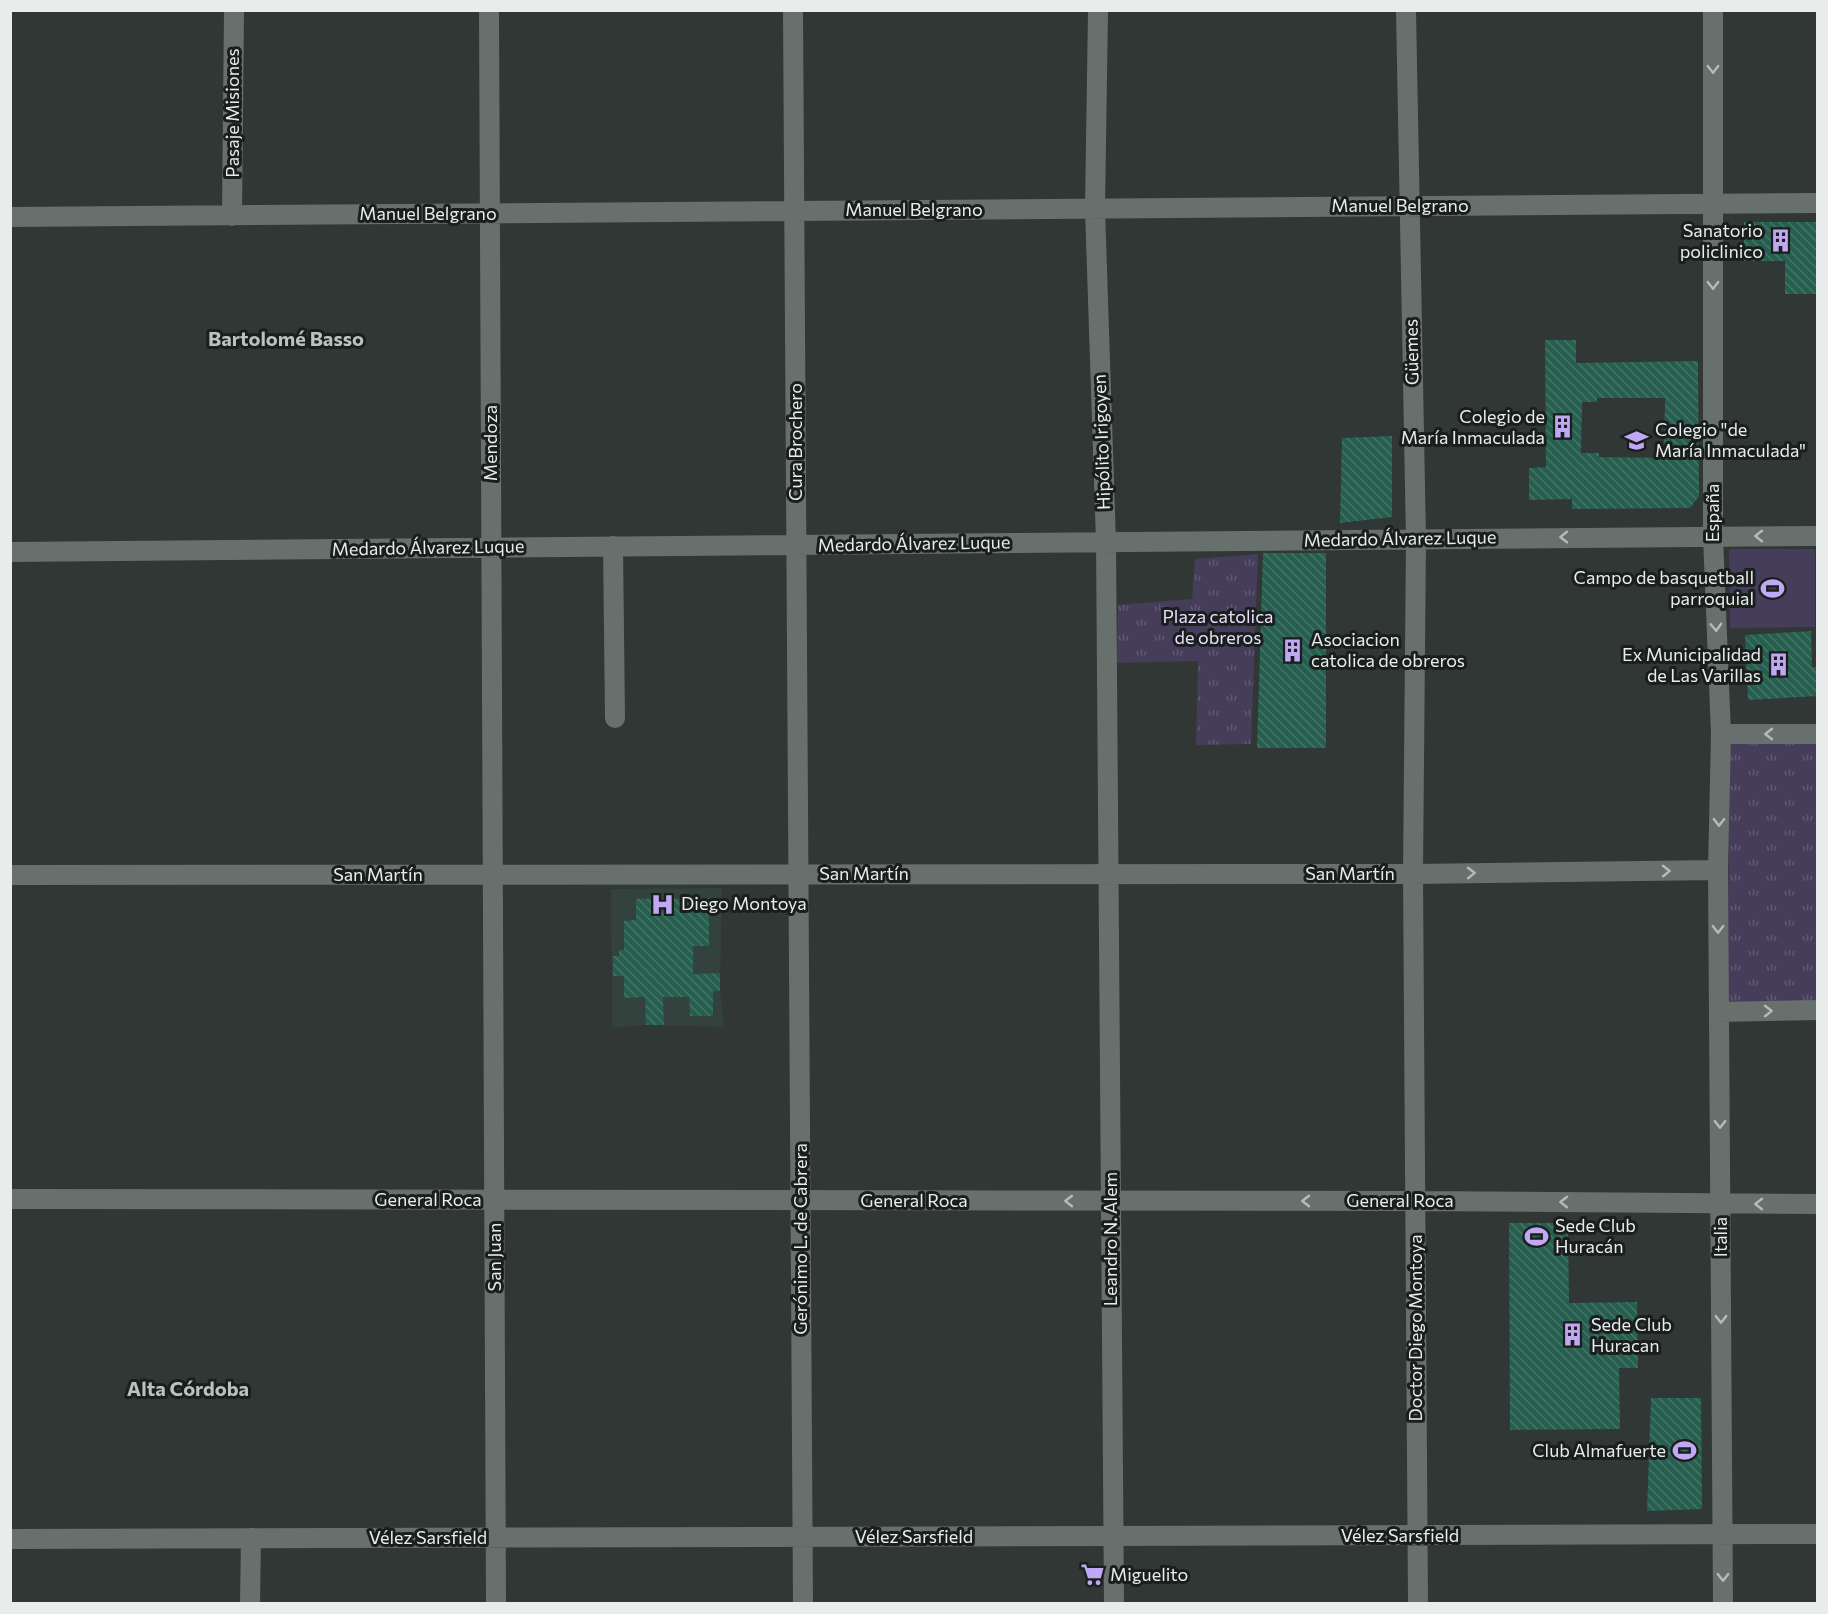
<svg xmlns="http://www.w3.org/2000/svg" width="1828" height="1614" viewBox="0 0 1828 1614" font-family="Commissioner,sans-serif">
	<defs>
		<pattern id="park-tufts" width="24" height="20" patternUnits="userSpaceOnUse" patternTransform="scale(1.5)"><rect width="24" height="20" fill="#463d5a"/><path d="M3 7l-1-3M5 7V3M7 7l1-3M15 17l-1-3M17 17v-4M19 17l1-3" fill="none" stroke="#615972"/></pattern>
		<pattern id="building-back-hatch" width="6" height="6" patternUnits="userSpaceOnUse" patternTransform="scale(1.5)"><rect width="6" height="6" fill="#265e4f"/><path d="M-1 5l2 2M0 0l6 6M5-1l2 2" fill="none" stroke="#467568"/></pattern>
	</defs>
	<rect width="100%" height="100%" fill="#303735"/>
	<path fill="#33423d" d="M722,888L720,991L724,1027L646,1025L612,1028L611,889Z"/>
	<path fill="#463d5a" d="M1729,549H1815V627L1730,628Z"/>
	<path fill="url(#park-tufts)" d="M1258,554L1251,744L1196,745L1198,661L1117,663L1118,605L1192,599L1195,559Z
		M1817,741V1001L1727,1003L1730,742Z"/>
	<path fill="url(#building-back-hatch)" fill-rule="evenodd" d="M1744,222H1818V294H1785V261H1744Z
		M1545,340H1576V363L1698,361L1699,496L1690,508L1572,509V499L1529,500V468L1546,467ZM1597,398H1665L1664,458L1599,457V453H1581L1582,402H1597Z
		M1392,436V517L1340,523L1342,438Z
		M1263,553H1326V748H1257Z
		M1811,631L1812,667H1818V696L1748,700L1745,635Z
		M709,898V946H693V974L720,973V991H713V1016H690L689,997H663L664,1025H646L645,997L624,998V976H613V956H619V950H624V921L636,920V899Z
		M1509,1223H1568L1569,1303L1637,1302L1638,1368H1619L1620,1429L1510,1430Z
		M1651,1398H1701L1702,1509L1647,1511Z"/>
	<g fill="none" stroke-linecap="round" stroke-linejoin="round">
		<path stroke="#67706d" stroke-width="20" d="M489,10L496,1604
			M793,10L803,1604
			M1098,10L1095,209L1106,542L1114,1604
			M1406,10L1416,539L1413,874L1418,1604
			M1713,10V536L1721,734L1718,870L1723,1604
			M232,216L234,10
			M10,217L1818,203
			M613,546L615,718
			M10,552L1818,536
			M1721,734H1818
			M10,875L1413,874L1718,870
			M1719,1012L1818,1010
			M10,1199L1415,1201L1818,1204
			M10,1539L1818,1534
			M250,1604L251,1538"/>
	</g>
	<defs><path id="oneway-chevron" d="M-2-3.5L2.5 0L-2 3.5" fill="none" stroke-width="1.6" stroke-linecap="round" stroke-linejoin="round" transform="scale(1.5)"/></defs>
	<g stroke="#b4bbb9">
		<use href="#oneway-chevron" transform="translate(1713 69) rotate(90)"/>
		<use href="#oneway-chevron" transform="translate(1713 285) rotate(90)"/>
		<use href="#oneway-chevron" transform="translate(1759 536) rotate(-180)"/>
		<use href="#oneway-chevron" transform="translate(1564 537) rotate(179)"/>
		<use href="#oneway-chevron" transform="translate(1716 627) rotate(88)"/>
		<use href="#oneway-chevron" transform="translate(1769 734) rotate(180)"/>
		<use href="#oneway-chevron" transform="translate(1719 822) rotate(91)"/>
		<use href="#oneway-chevron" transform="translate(1666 871) rotate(-1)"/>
		<use href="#oneway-chevron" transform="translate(1471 873) rotate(-1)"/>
		<use href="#oneway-chevron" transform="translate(1718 929) rotate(90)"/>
		<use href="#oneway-chevron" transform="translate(1768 1011) rotate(-1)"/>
		<use href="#oneway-chevron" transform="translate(1720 1124) rotate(90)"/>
		<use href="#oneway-chevron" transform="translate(1069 1201) rotate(-180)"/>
		<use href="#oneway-chevron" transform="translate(1306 1201) rotate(-180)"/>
		<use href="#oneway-chevron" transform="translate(1564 1202) rotate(-179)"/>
		<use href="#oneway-chevron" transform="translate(1759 1204) rotate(-180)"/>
		<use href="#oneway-chevron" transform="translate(1721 1319) rotate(90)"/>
		<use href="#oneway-chevron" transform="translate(1723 1577) rotate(90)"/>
	</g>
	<defs>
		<symbol id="building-bare" viewBox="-9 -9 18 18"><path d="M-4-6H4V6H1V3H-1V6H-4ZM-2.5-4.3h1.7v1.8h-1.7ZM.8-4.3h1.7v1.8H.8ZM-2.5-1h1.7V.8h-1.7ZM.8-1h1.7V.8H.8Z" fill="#c0a8f4" stroke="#1a1e1d" stroke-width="2.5" paint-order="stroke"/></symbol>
		<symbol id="school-bare" viewBox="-9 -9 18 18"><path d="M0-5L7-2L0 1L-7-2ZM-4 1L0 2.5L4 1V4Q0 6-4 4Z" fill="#c0a8f4" stroke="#1a1e1d" stroke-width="2.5" paint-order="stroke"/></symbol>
		<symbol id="stadium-bare" viewBox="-9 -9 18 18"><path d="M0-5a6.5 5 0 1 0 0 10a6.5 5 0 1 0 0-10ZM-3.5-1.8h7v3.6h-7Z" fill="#c0a8f4" stroke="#1a1e1d" stroke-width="2.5" paint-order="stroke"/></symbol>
		<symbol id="hospital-bare" viewBox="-9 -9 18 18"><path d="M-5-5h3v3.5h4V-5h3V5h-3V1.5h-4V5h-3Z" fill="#c0a8f4" stroke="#1a1e1d" stroke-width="2.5" paint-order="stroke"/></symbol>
		<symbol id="supermarket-bare" viewBox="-9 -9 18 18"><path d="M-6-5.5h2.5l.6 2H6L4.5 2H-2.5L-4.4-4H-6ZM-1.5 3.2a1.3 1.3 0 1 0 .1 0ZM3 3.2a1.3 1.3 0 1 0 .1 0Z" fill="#c0a8f4" stroke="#1a1e1d" stroke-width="2.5" paint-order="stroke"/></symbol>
	</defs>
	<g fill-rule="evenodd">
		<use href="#building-bare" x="1764" y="224" width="33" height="33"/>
		<use href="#building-bare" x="1546" y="410" width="33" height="33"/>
		<use href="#school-bare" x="1620" y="424" width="33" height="33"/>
		<use href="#stadium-bare" x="1756" y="572" width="33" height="33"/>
		<use href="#building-bare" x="1276" y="634" width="33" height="33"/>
		<use href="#building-bare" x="1762" y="648" width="33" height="33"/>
		<use href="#hospital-bare" x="646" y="888" width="33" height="33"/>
		<use href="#stadium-bare" x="1520" y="1220" width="33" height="33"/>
		<use href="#building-bare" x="1556" y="1318" width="33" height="33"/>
		<use href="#stadium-bare" x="1668" y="1434" width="33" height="33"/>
		<use href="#supermarket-bare" x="1076" y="1558" width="33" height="33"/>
	</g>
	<g text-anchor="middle" stroke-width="6" stroke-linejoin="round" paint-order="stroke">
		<g font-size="18" fill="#e8edec" stroke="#1a1e1d">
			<text transform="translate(233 113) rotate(-90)" y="6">Pasaje Misiones</text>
			<text x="1400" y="212">Manuel Belgrano</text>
			<text x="914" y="216">Manuel Belgrano</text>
			<text x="428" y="220">Manuel Belgrano</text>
			<text transform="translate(1412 352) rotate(-91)" y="6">Güemes</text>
			<text transform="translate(796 442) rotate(-90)" y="6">Cura Brochero</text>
			<text transform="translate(1102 442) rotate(-92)" y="6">Hipólito Irigoyen</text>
			<text transform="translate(491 443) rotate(-90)" y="6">Mendoza</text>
			<text transform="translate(1713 513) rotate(-90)" y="6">España</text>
			<text transform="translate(1400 539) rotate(-1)" y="6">Medardo Álvarez Luque</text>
			<text transform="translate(914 544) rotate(-1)" y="6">Medardo Álvarez Luque</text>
			<text transform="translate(428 548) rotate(-1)" y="6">Medardo Álvarez Luque</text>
			<text x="864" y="880">San Martín</text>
			<text x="1350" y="880">San Martín</text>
			<text x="378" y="881">San Martín</text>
			<text x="428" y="1206">General Roca</text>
			<text x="914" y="1207">General Roca</text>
			<text x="1400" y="1207">General Roca</text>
			<text transform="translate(1721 1237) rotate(-90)" y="6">Italia</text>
			<text transform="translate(801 1239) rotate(-90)" y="6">Gerónimo L. de Cabrera</text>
			<text transform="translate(1111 1239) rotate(-90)" y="6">Leandro N. Alem</text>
			<text transform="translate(495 1257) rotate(-90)" y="6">San Juan</text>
			<text transform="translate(1416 1328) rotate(-90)" y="6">Doctor Diego Montoya</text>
			<text x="1400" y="1542">Vélez Sarsfield</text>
			<text x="914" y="1543">Vélez Sarsfield</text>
			<text x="428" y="1544">Vélez Sarsfield</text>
		</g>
		<g font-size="18" fill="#e8edec" stroke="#1a1e1d" text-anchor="start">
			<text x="1763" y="237" text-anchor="end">Sanatorio<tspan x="1763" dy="21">policlinico</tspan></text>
			<text x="1545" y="423" text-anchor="end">Colegio de<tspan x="1545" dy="21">María Inmaculada</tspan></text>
			<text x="1655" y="436">Colegio "de<tspan x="1655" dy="21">María Inmaculada"</tspan></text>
			<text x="1754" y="584" text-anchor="end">Campo de basquetball<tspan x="1754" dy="21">parroquial</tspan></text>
			<text x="1311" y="646">Asociacion<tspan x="1311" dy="21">catolica de obreros</tspan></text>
			<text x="1761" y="661" text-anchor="end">Ex Municipalidad<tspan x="1761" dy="21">de Las Varillas</tspan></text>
			<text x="681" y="910">Diego Montoya</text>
			<text x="1555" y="1232">Sede Club<tspan x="1555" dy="21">Huracán</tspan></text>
			<text x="1591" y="1331">Sede Club<tspan x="1591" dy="21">Huracan</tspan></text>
			<text x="1666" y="1457" text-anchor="end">Club Almafuerte</text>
			<text x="1110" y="1581">Miguelito</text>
		</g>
		<g font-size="18" fill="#e7dffb" stroke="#1a1e1d">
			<text x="1218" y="623">Plaza catolica<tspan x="1218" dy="21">de obreros</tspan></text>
		</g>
		<g font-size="20" font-weight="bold" fill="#b8c2be" stroke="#1a1e1d">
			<text x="286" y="346">Bartolomé Basso</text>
			<text x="188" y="1396">Alta Córdoba</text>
		</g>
	</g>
	<rect width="1828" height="1614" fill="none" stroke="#e8edec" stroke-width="24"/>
</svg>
